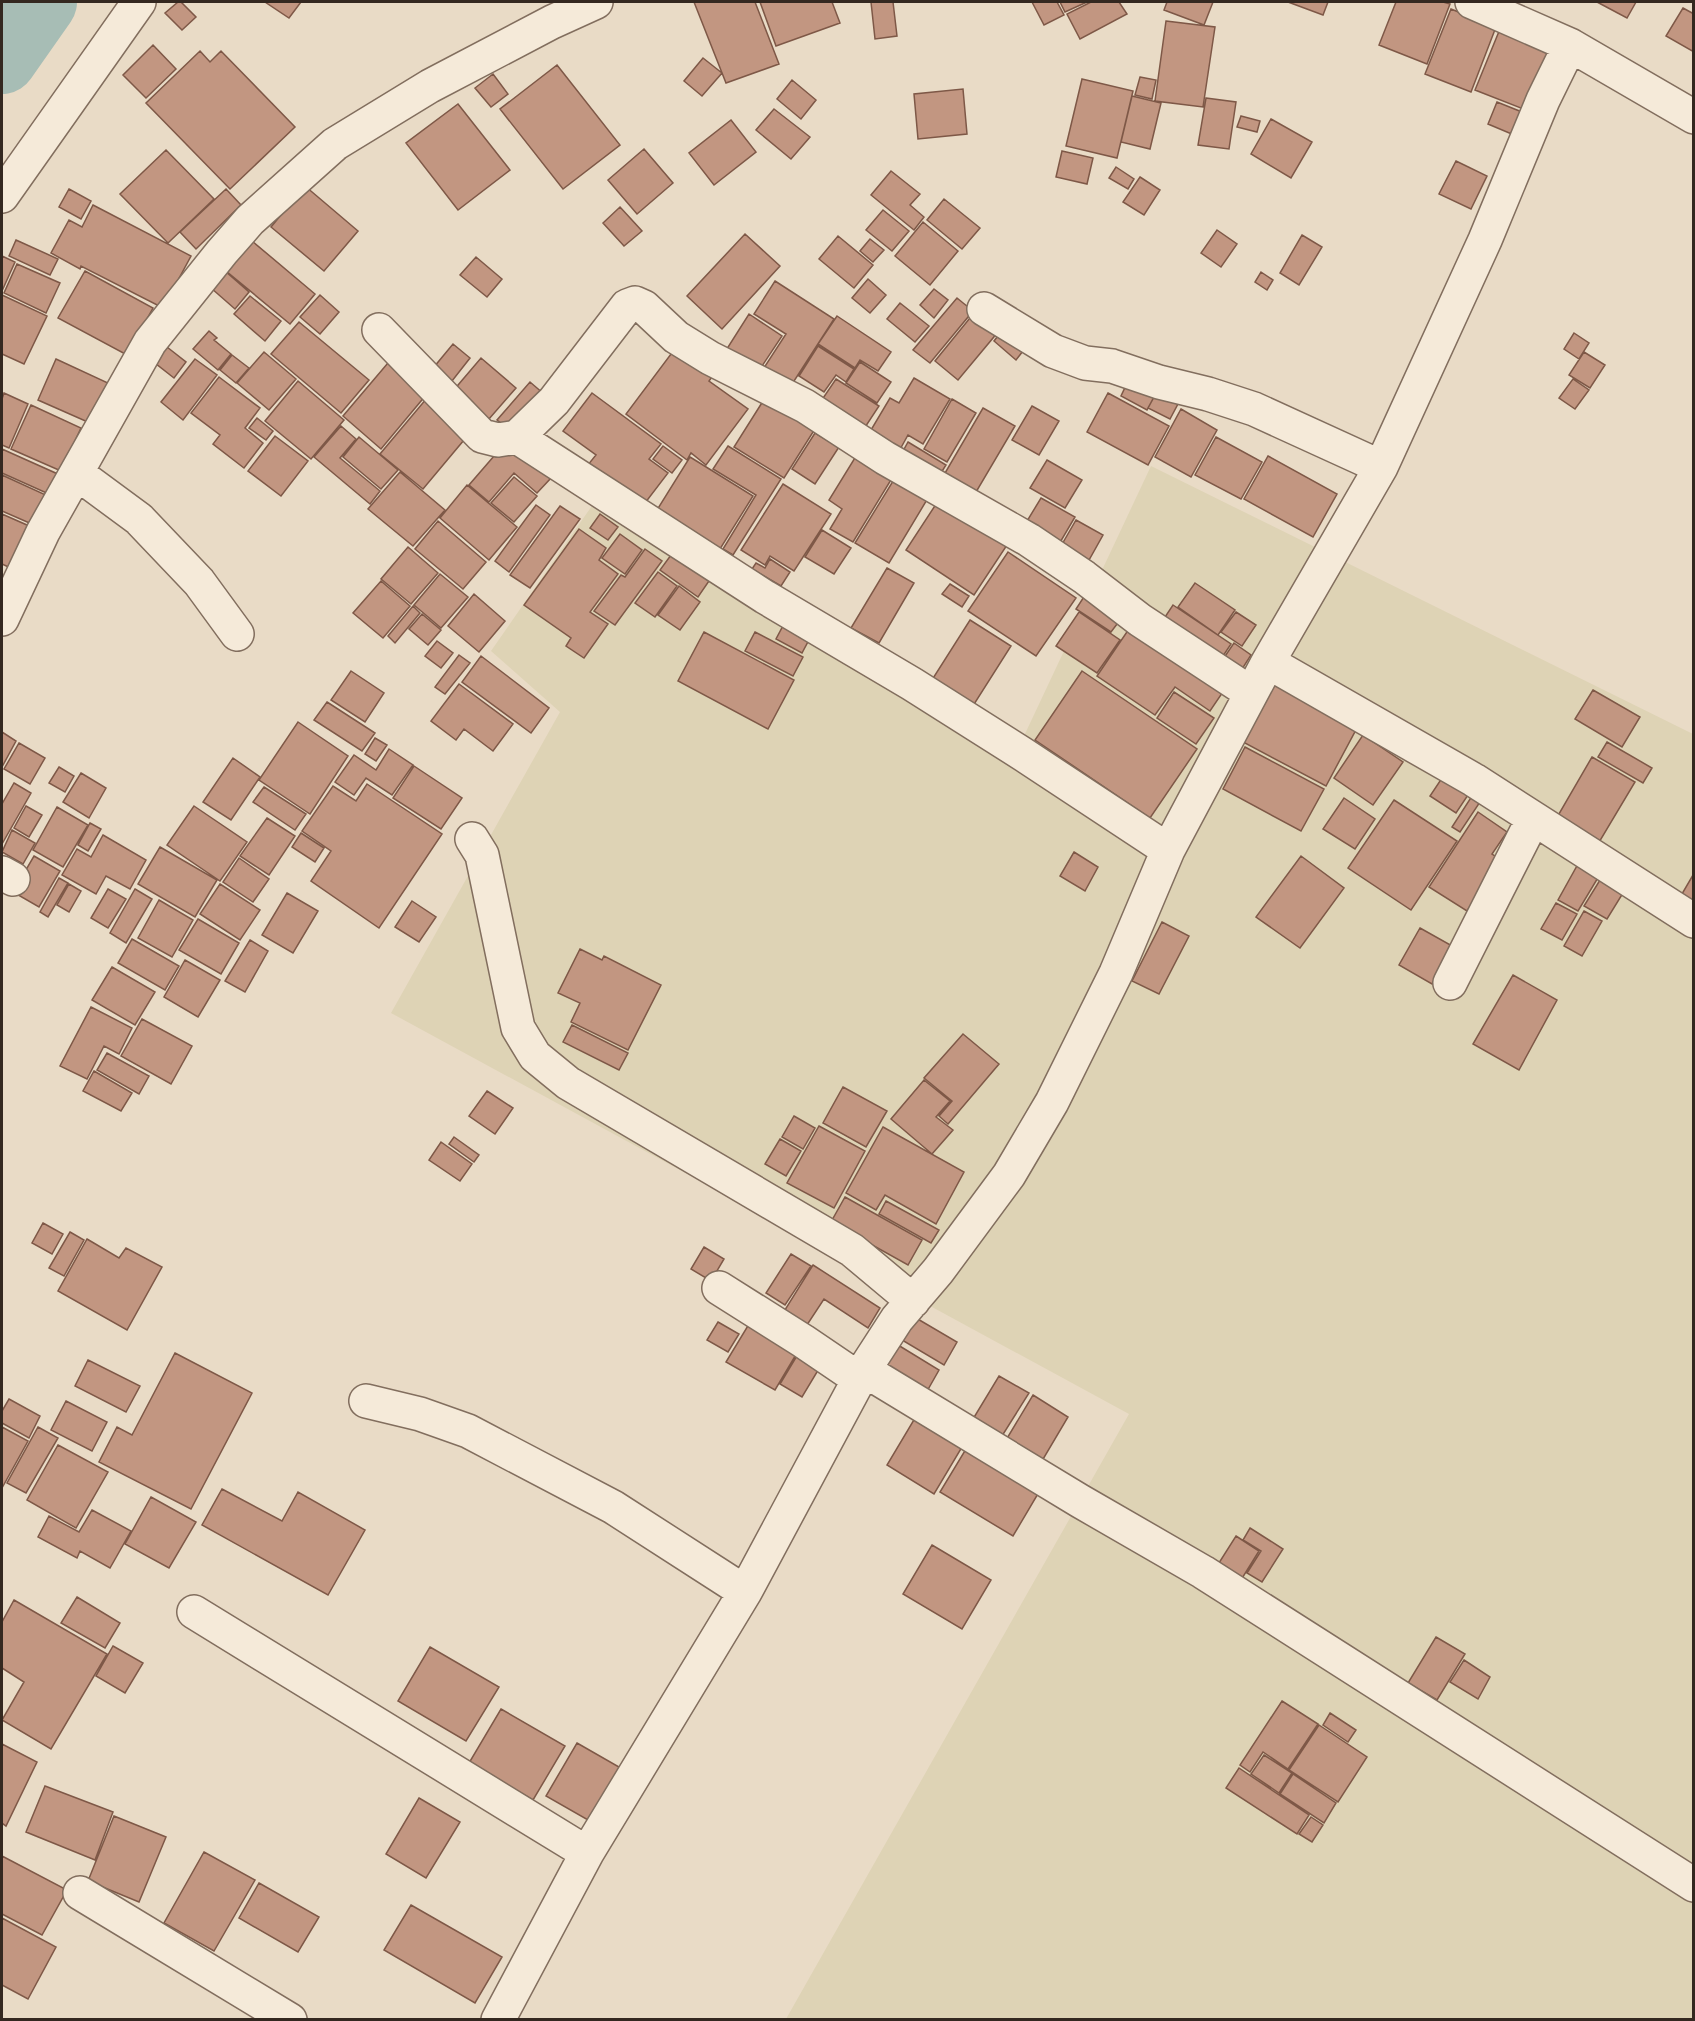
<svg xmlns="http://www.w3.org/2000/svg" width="1695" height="2021" viewBox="0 0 1695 2021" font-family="'Noto Serif',serif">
	<rect width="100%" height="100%" fill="#e9dbc6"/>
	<path fill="#ded3b5" d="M1151,466L1693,734V2019H786L1129,1414L391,1013L560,712L491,651L596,500L1015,755Z"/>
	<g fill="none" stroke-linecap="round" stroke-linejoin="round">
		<path stroke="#a7bdb5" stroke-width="70" d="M2,59L42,2"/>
	</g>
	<path fill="#c29681" stroke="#7e5847" stroke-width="1.5" d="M178,2H181L196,17L182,30L165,13Z
		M265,2H301L289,18Z
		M694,2H755L779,64L726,83Z
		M760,2H832L840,23L776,46Z
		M871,2H893L897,36L875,39Z
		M1032,2H1057L1064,15L1044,25Z
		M1060,2H1087L1065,12Z
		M1091,2H1119L1127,14L1080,39L1067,14Z
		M1167,2H1213L1204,25L1164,10Z
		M1288,2H1328L1323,15Z
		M1396,2H1443L1450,4L1427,64L1379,45Z
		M1597,2H1636L1627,18Z
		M1683,8L1694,14V52L1666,36Z
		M1451,9L1496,27L1471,92L1425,74Z
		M1166,21L1215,27L1203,107L1155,101Z
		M1500,29L1560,53L1536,114L1475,90Z
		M153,45L176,69L146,98L123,75Z
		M200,51L210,62L221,51L295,127L230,189L146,103Z
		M703,58L722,73L702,96L684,81Z
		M557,65L620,145L563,189L500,109Z
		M493,74L508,94L491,107L475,88Z
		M1140,77L1156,80L1152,99L1135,95Z
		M1082,79L1133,91L1117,158L1066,146Z
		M792,80L816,100L801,119L777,99Z
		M963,89L967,134L918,139L914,94Z
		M1132,96L1161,103L1150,149L1121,142Z
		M1206,98L1236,102L1229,149L1198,145Z
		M1497,102L1522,112L1514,135L1488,124Z
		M458,104L510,170L458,210L406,143Z
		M774,109L810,137L791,159L756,130Z
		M1241,116L1260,121L1257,132L1237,127Z
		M1271,119L1312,142L1291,178L1251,154Z
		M731,120L756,152L714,185L689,153Z
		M644,149L673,183L637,214L608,180Z
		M166,150L214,199L168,243L120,194Z
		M1062,151L1093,158L1087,184L1056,177Z
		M1456,161L1487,176L1471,209L1439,194Z
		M1116,167L1134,179L1128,189L1109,178Z
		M891,171L920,194L910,205L924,217L914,230L871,195Z
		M1140,177L1160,190L1144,215L1123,202Z
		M305,186L358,231L324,271L271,227Z
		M69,189L91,201L81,219L59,207Z
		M226,189L241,205L196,249L180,232Z
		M944,199L980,228L962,249L927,220Z
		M93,205L191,256L163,308L81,266L80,269L51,253L69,220L82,227Z
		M620,207L642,231L624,246L603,223Z
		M883,210L909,231L892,251L866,230Z
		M923,222L958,251L930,285L895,256Z
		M1217,230L1237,244L1221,267L1201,253Z
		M745,234L780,266L722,329L687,296Z
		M1302,235L1322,247L1299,285L1280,273Z
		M838,236L873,265L854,288L819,259Z
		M870,239L884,250L873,262L860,251Z
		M16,240L58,259L50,275L9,256Z
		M252,241L315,294L290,324L226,271Z
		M2,256L15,262L2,291Z
		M476,257L502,279L487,297L460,275Z
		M17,264L60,283L46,313L4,293Z
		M85,271L153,308L127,355L58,318Z
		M225,271L249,292L235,309L211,288Z
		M1261,272L1273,280L1267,290L1255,282Z
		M868,279L886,295L870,313L852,298Z
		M775,281L834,319L787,392L760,374L786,334L754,314Z
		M934,289L948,300L934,318L920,305Z
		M2,295L47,316L24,364L2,354Z
		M320,295L339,312L320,334L300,317Z
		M250,296L281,321L265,341L234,314Z
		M957,298L973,311L930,363L913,350Z
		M900,303L929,326L915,342L887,319Z
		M974,313L998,332L958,380L935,361Z
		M749,314L782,336L756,375L723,355Z
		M837,316L891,352L878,371L860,360L855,368L818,344Z
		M299,322L369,380L341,413L271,354Z
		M209,331L217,338L214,340L231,354L218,370L193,349Z
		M1001,332L1023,351L1016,360L994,341Z
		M1574,333L1589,343L1579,359L1564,349Z
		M453,344L470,358L452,381L434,367Z
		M677,346L714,374L709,381L748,409L706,465L691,453L687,460L626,414Z
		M818,346L854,369L846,382L836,375L824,392L799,376Z
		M167,347L186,362L174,378L155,363Z
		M264,352L296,379L269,410L237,383Z
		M1584,352L1605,365L1590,388L1569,375Z
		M232,355L249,368L236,383L220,370Z
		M393,357L431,389L381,449L343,416Z
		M481,358L516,388L482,427L447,398Z
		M56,359L108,383L90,423L38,400Z
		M195,359L217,375L183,420L161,402Z
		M860,362L891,382L877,403L846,383Z
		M219,377L260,408L245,428L263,443L244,468L213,444L220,435L191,413Z
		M914,378L950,399L923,444L908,435L898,453L868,435L890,398L899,403Z
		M836,379L879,406L858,438L815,410Z
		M1129,379L1156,393L1147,410L1121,396Z
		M1573,379L1589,390L1575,409L1559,398Z
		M298,381L344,420L311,459L265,421Z
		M530,382L544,394L512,432L497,420Z
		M770,390L820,421L784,478L734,447Z
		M1158,390L1179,402L1170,419L1148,408Z
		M4,393L28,404L9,448L2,445V399Z
		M592,393L661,444L649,459L668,473L642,507L587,466L596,455L563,431Z
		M1108,393L1169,426L1148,465L1087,432Z
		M427,398L469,434L423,489L380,454Z
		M952,399L976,413L947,462L924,449Z
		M31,405L81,428L61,471L11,449Z
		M1032,406L1059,421L1039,455L1012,440Z
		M983,408L1015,426L969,504L938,485Z
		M1181,409L1217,430L1191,477L1155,457Z
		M257,418L273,431L266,440L249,428Z
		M341,426L356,439L340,458L380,491L370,504L314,457Z
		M815,433L839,447L815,484L792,469Z
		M275,436L308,461L281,496L248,471Z
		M359,437L398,470L381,489L343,457Z
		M1216,437L1262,462L1241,499L1195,475Z
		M507,441L551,478L537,493L514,473L489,502L469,485Z
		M908,442L946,465L934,484L897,462Z
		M663,446L682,460L672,473L653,459Z
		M728,446L781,479L733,555L723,549L756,495L713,469Z
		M861,448L897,470L853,542L830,529L842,509L829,500Z
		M2,449L60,475L51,495L2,473Z
		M1268,456L1337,494L1313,537L1244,499Z
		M690,457L753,496L715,557L652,518Z
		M1047,460L1082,480L1065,508L1030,488Z
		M400,472L445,510L413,546L368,509Z
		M898,473L931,493L889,563L855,543Z
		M2,475L48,496L34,525L2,511Z
		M514,477L537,496L514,522L491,503Z
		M783,484L831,514L794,571L770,556L765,565L741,550Z
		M467,485L517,527L489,560L440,518Z
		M942,495L1011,539L974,595L906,550Z
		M1041,498L1075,517L1055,551L1021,531Z
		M536,505L550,515L509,572L495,561Z
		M560,506L580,519L530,588L510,575Z
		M2,514L36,529L17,571L2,564Z
		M600,514L618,527L608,540L590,528Z
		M1076,520L1103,535L1084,569L1057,553Z
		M438,521L486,562L463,589L415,549Z
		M579,529L606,548L599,560L618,574L590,612L608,624L584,658L566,646L571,638L524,605Z
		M822,530L851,548L834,574L805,557Z
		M620,534L642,550L625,574L602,558Z
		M408,547L438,573L411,604L381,579Z
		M645,549L662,561L615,625L594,611L621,575L625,577Z
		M1008,552L1076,598L1036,656L968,611Z
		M671,555L709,581L698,597L660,570Z
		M770,559L790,572L781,586L752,569L756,563L765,568Z
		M887,568L914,583L879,643L851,628Z
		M658,572L677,586L655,617L635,603Z
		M440,574L468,597L441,628L414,605Z
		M381,581L410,606L383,638L353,613Z
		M1195,583L1235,610L1218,635L1178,607Z
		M950,584L969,596L962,607L942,594Z
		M679,586L700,602L680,630L658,615Z
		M1091,586L1127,611L1111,632L1076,609Z
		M474,594L505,621L479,652L448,626Z
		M1173,605L1231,644L1215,668L1157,629Z
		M413,606L420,613L395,643L388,636Z
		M1079,612L1120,640L1097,673L1056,646Z
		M1236,612L1256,625L1242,646L1221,632Z
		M422,614L441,630L428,645L409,629Z
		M970,620L1011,646L971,709L930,683Z
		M1135,620L1229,683L1210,711L1175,687L1155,715L1097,676Z
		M785,622L811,636L802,653L776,639Z
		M704,632L794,680L768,729L678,681Z
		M755,632L803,657L793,676L745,651Z
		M437,641L453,653L441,668L425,656Z
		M1234,643L1251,655L1237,677L1219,665Z
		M459,655L470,663L445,694L435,687Z
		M481,656L549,708L531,733L462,682Z
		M351,671L384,693L365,722L331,700Z
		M1082,671L1197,749L1150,818L1035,740Z
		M1275,682L1358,726L1326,786L1243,742Z
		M459,684L513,724L493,751L464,729L456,740L431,721Z
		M1593,690L1640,717L1622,747L1575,719Z
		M1174,692L1214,718L1196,744L1157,718Z
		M327,702L375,733L362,751L314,720Z
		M298,722L348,756L310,814L259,780Z
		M2,732L16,741L2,767Z
		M1363,735L1403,762L1373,805L1334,778Z
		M375,738L387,745L376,761L365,754Z
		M1607,742L1652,768L1643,783L1598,757Z
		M19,743L45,758L30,784L4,769Z
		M1245,747L1324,789L1301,831L1223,789Z
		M389,749L413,765L392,795L366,778L354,795L335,782L354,755L376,770Z
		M1592,757L1635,782L1598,844L1556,819Z
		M233,758L260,777L231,820L203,802Z
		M414,766L462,798L441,829L393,798Z
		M59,767L74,776L65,792L49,783Z
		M81,773L106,788L89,818L63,802Z
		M1442,778L1468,795L1456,813L1430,796Z
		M14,783L31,793L2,844V804Z
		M367,784L442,834L379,928L311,881L331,851L302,831L333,786L356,801Z
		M264,787L306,814L295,830L253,802Z
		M1472,796L1480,802L1460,832L1452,827Z
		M1344,798L1375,819L1355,849L1323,829Z
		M1394,800L1457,841L1411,910L1348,868Z
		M26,806L42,815L29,837L14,828Z
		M194,806L247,842L220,881L167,845Z
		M57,807L88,825L63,867L33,850Z
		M1478,812L1507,832L1492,854L1501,860L1467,911L1429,887Z
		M267,818L295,836L269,875L240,856Z
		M90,823L101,829L88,851L78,845Z
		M12,830L35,843L23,864L2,852Z
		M301,833L324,848L315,862L292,847Z
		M103,835L146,860L130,889L106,876L96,894L62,875L77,849L91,857Z
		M160,847L217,880L195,917L138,884Z
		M1074,852L1098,867L1085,891L1060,876Z
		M34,856L60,871L39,907L13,892Z
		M1301,856L1344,888L1300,948L1256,917Z
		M239,858L269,879L253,902L223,882Z
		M1578,864L1599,876L1578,911L1558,900Z
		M1693,875H1694V908L1679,899Z
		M59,878L68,883L48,917L40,912Z
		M1600,880L1623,893L1607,919L1584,906Z
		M69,884L81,891L69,912L57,905Z
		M220,884L260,910L240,940L200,914Z
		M108,889L126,899L108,928L91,918Z
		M135,889L152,899L126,943L110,933Z
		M287,893L318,911L293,953L262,935Z
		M159,900L193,920L172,957L138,938Z
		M412,901L436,917L419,942L395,927Z
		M1556,903L1577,914L1562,940L1541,929Z
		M1584,911L1602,921L1582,956L1564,946Z
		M198,919L239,943L221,974L179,950Z
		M1162,922L1189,936L1159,994L1132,981Z
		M1420,928L1454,947L1432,984L1399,965Z
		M132,939L179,966L165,990L118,963Z
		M250,940L268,951L245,992L225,981Z
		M580,949L602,960L604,956L661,985L628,1050L571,1022L580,1003L558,993Z
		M185,960L220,980L198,1017L164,997Z
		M112,967L155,992L135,1025L92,1000Z
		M1513,975L1557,1000L1519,1070L1473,1044Z
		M91,1007L132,1028L119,1054L104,1046L87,1079L60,1066Z
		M142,1019L192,1046L171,1084L121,1056Z
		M572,1025L628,1053L619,1070L563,1042Z
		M963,1034L999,1064L948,1124L939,1116L952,1101L924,1078Z
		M107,1053L149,1076L139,1094L97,1070Z
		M94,1071L132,1093L121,1111L83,1091Z
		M924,1080L950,1101L936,1117L953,1130L932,1154L891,1119Z
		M843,1087L887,1111L866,1147L823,1123Z
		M487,1091L513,1108L495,1134L469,1116Z
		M794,1116L815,1128L803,1149L782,1137Z
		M819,1126L865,1151L834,1208L787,1183Z
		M883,1127L964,1172L936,1224L885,1195L876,1210L846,1193Z
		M454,1137L479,1155L474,1162L449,1144Z
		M780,1139L801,1151L786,1176L765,1164Z
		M441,1142L472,1164L460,1181L429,1160Z
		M845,1197L922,1240L908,1265L831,1222Z
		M886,1201L939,1230L931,1243L879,1214Z
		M43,1223L63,1234L52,1254L32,1243Z
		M70,1232L84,1240L64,1276L49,1268Z
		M87,1239L119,1258L126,1248L162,1267L127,1330L58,1291Z
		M704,1247L724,1259L711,1281L691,1269Z
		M791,1254L811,1266L785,1305L766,1293Z
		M813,1265L880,1308L868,1328L824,1299L805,1328L783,1313Z
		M916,1318L957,1342L944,1365L902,1340Z
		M718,1322L739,1334L728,1352L707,1340Z
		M749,1324L797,1353L775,1390L726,1362Z
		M898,1345L939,1370L922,1400L880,1375Z
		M175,1353L252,1393L191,1509L99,1462L117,1427L132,1435Z
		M798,1354L820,1367L802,1397L780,1384Z
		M88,1360L140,1386L126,1412L75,1386Z
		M999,1376L1029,1393L1002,1436L973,1419Z
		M1033,1395L1068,1417L1039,1466L1003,1445Z
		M9,1399L40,1416L29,1438L2,1423V1411Z
		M66,1401L107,1422L92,1451L51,1430Z
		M918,1413L965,1442L934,1494L887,1465Z
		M2,1427L28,1441L2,1488Z
		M38,1427L58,1438L26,1493L7,1483Z
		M969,1444L1042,1487L1013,1536L940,1492Z
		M58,1445L108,1472L76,1528L27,1500Z
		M222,1489L282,1521L298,1492L365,1530L328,1595L202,1525Z
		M151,1497L196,1522L169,1568L125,1544Z
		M92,1510L131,1531L110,1568L80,1551L77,1558L38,1537L49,1516L79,1532Z
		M1250,1528L1283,1549L1262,1582L1247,1573L1261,1551L1243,1540Z
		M1236,1536L1259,1551L1241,1580L1217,1566Z
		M932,1545L991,1580L962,1629L903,1594Z
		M77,1597L120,1623L105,1648L61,1623Z
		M14,1600L107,1654L51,1749L2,1720L24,1682L2,1668V1622Z
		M1436,1637L1465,1654L1437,1700L1408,1683Z
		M113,1646L143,1663L125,1693L96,1676Z
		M430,1647L499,1687L466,1741L398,1701Z
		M1464,1660L1490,1677L1478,1699L1450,1682Z
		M1282,1701L1318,1724L1288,1769L1263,1752L1250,1772L1240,1765Z
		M501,1709L565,1746L533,1800L469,1763Z
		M1330,1713L1356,1730L1348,1742L1323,1725Z
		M1319,1725L1367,1757L1338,1802L1289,1770Z
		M577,1743L626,1771L595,1824L546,1796Z
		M2,1744L37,1762L6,1826L2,1823Z
		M1264,1755L1292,1773L1279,1793L1251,1774Z
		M1239,1768L1309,1815L1297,1834L1226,1788Z
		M1293,1774L1336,1803L1324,1823L1280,1794Z
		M45,1786L113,1812L95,1860L26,1832Z
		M419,1798L460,1822L426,1878L386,1854Z
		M114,1816L166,1837L139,1902L88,1881Z
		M1311,1817L1323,1825L1312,1842L1299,1834Z
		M204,1852L255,1880L214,1951L164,1923Z
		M2,1856L67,1890L42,1935L2,1914Z
		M259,1883L319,1917L298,1952L239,1918Z
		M411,1905L502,1957L475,2003L384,1950Z
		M2,1918L56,1947L28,1999L2,1985Z"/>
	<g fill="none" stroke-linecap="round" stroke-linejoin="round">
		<defs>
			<path id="minor" d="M1472,2L1570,45L1694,117
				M2,196L139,2
				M984,309L1053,351L1085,363L1112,366L1159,382L1208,394L1254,409L1381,467
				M379,330L482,436L498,440L517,437L554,401L627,306L635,303L644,307L676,337L710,358L805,406L885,458L1029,540L1084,577L1140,620L1251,693
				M517,437L765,597L912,684L1021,753L1168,850
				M78,474L139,519L199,582L237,634
				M2,619L43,532L150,342L222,252L250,220L335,144L430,86L552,22L596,2
				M1268,662L1474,780L1694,921
				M472,839L482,855L518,1028L535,1056L568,1083L852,1250L913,1301
				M2,873L13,879
				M1450,983L1533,819
				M719,1288L803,1341L859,1379
				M864,1370L1080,1501L1203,1572L1694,1885
				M366,1401L420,1414L468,1431L613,1507L745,1592
				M194,1612L587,1853
				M80,1893L290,2020
				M498,2020L587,1853L745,1592L864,1370L897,1319L938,1271L1009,1175L1052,1102L1116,973L1168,850L1268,662L1381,467L1485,240L1543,100L1570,45"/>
		</defs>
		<use href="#minor" stroke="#826e5e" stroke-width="36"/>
		<use href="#minor" stroke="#f5ead9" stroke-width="33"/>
	</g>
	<rect width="1695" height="2021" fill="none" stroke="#342820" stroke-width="6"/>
</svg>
